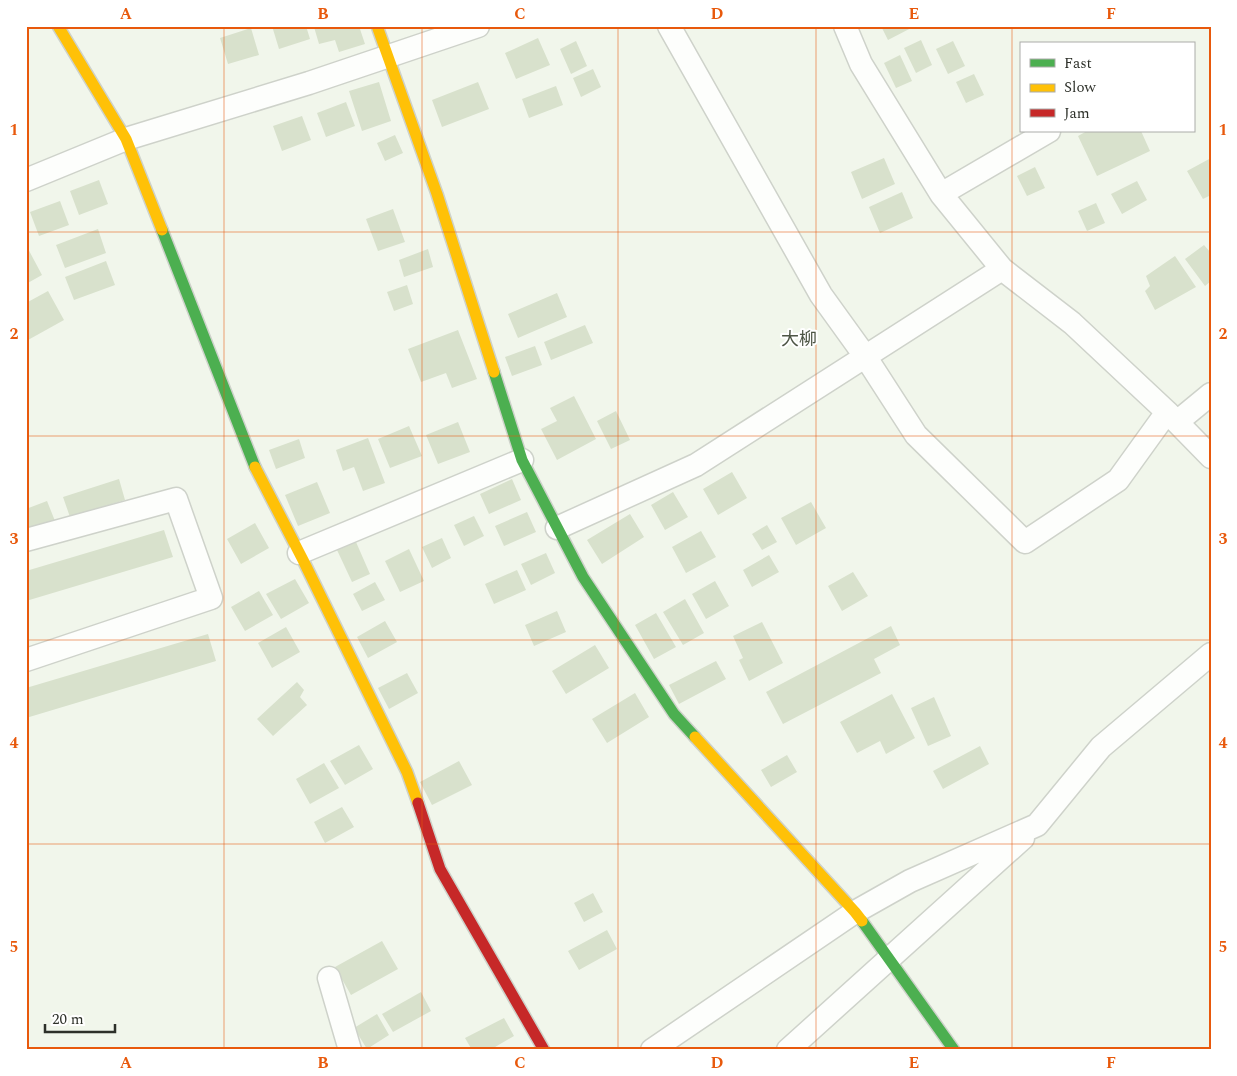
<svg xmlns="http://www.w3.org/2000/svg" width="1237" height="1076" viewBox="0 0 1237 1076" font-family="Spectral,'Noto Sans JP',serif">
	<rect width="100%" height="100%" fill="#f1f6eb"/>
	<path fill="#d8e1cc" d="M272,26H306L310,39L279,49Z
		M318,26H359L365,44L339,52L335,40L319,44L314,27Z
		M881,26H915L888,40Z
		M251,28L259,55L228,64L220,38Z
		M538,38L550,65L516,79L505,53Z
		M921,40L932,65L916,73L904,48Z
		M576,41L587,66L571,74L560,49Z
		M953,41L965,66L948,74L936,49Z
		M900,55L912,81L896,88L884,63Z
		M593,69L601,87L581,97L573,78Z
		M974,74L984,95L966,103L956,82Z
		M379,82L391,121L362,131L349,91Z
		M478,82L489,109L442,127L432,100Z
		M556,86L563,105L529,118L522,99Z
		M346,102L355,126L326,137L317,113Z
		M302,116L311,140L282,151L273,126Z
		M1087,131H1141L1150,151L1097,176L1078,136Z
		M395,135L403,153L385,161L377,143Z
		M884,158L895,184L862,199L851,172Z
		M1211,158V195L1203,199L1187,171Z
		M1035,167L1045,188L1027,196L1017,176Z
		M99,180L108,204L79,215L70,191Z
		M1137,181L1147,200L1122,214L1111,194Z
		M902,192L913,218L880,233L869,207Z
		M60,201L69,225L39,236L30,212Z
		M1096,203L1105,223L1087,231L1078,211Z
		M393,209L405,242L378,251L366,219Z
		M98,229L106,253L65,268L56,245Z
		M26,245L42,275L26,284Z
		M1204,245L1211,253V281L1205,286L1185,259Z
		M428,249L433,267L404,277L399,260Z
		M1175,256L1196,287L1155,310L1145,291L1150,286L1146,276Z
		M106,261L115,285L74,300L65,277Z
		M407,285L413,304L394,311L387,292Z
		M48,291L64,320L28,340L26,338V303Z
		M557,293L567,317L518,338L508,314Z
		M585,325L593,343L551,360L544,342Z
		M458,330L477,379L452,388L446,373L421,382L408,349Z
		M535,346L542,365L512,376L505,357Z
		M574,396L596,439L557,460L541,429L557,421L550,408Z
		M616,411L630,440L611,449L597,421Z
		M458,422L470,452L438,464L426,435Z
		M409,426L422,456L390,468L378,439Z
		M368,438L385,483L363,491L354,467L343,471L336,450Z
		M299,439L305,458L276,469L269,450Z
		M732,472L747,498L718,515L703,489Z
		M119,479L125,500L70,517L63,497Z
		M512,479L521,500L489,514L480,494Z
		M317,482L330,513L298,526L285,495Z
		M673,492L688,517L665,530L651,505Z
		M47,501L55,521L26,531V509Z
		M811,502L826,528L796,545L781,518Z
		M527,512L536,532L504,546L495,526Z
		M630,514L644,537L602,564L587,540Z
		M474,516L484,536L464,546L454,525Z
		M255,523L269,548L241,564L227,539Z
		M767,525L777,542L762,550L752,534Z
		M164,530L173,557L26,601V571Z
		M701,531L716,557L686,573L672,547Z
		M442,538L451,558L432,568L422,547Z
		M356,542L370,574L352,582L337,550Z
		M409,549L424,581L400,592L385,561Z
		M546,553L555,573L531,585L521,564Z
		M769,555L779,572L752,587L743,570Z
		M517,570L526,590L494,604L485,584Z
		M853,572L868,596L842,611L828,586Z
		M295,579L309,603L281,619L266,594Z
		M715,581L729,606L706,619L692,594Z
		M375,582L385,600L362,611L353,594Z
		M259,591L273,615L245,631L231,607Z
		M685,599L704,633L683,645L663,612Z
		M557,611L566,632L534,646L525,625Z
		M656,613L676,647L654,659L635,625Z
		M385,621L397,642L368,658L357,637Z
		M762,622L783,663L749,681L739,660L743,658L733,636Z
		M891,626L900,645L874,659L881,673L783,724L766,692Z
		M286,627L300,652L272,668L258,643Z
		M208,634L216,661L26,718V688Z
		M595,645L609,668L566,694L552,671Z
		M716,661L726,679L679,704L669,685Z
		M407,673L418,693L389,709L378,688Z
		M297,682L304,690L300,697L307,705L273,736L257,719Z
		M635,693L649,717L607,743L592,719Z
		M892,694L915,738L886,754L880,741L857,753L840,722Z
		M934,697L951,736L928,746L911,708Z
		M359,745L373,769L345,785L330,761Z
		M980,746L989,764L943,789L933,771Z
		M787,755L797,772L771,787L761,770Z
		M459,761L472,785L432,805L420,782Z
		M324,763L339,788L310,804L296,779Z
		M342,807L354,827L325,843L314,822Z
		M593,893L603,912L584,922L574,903Z
		M607,930L617,949L579,970L568,951Z
		M382,941L398,969L351,995L335,967Z
		M421,992L431,1011L393,1032L382,1014Z
		M377,1014L389,1035L367,1049L354,1028Z
		M504,1018L514,1036L490,1050H472L465,1038Z"/>
	<g fill="none" stroke-linecap="round" stroke-linejoin="round">
		<defs>
			<path id="street" d="M669,26L821,295L865,356L916,435L1025,542L1118,480L1167,412
				M845,26L861,64L941,194L1002,269L1072,323L1167,412L1211,457
				M26,180L126,139L309,83L478,26
				M941,194L1049,131
				M1177,422L1211,394
				M557,528L696,465L1002,269
				M26,540L176,499L211,598L26,660
				M299,553L522,460
				M329,978L350,1050
				M652,1050L855,912L910,881L1037,825L1101,747L1211,654
				M788,1050L1023,838"/>
			<path id="fast" d="M162,230L255,467
				M494,372L522,460L583,577L674,714L695,737
				M862,921L954,1050"/>
			<path id="slow" d="M58,26L126,139L162,230
				M377,26L437,194L494,372
				M255,467L303,560L407,772L418,803
				M695,737L855,912L862,921"/>
			<path id="jam" d="M418,803L440,869L544,1050"/>
		</defs>
		<use href="#street" stroke="#ced2ca" stroke-width="25"/>
		<use href="#fast" stroke="#ced2ca" stroke-width="14"/>
		<use href="#slow" stroke="#ced2ca" stroke-width="14"/>
		<use href="#jam" stroke="#ced2ca" stroke-width="14"/>
		<use href="#street" stroke="#fdfefc" stroke-width="22"/>
		<use href="#fast" stroke="#4caf50" stroke-width="11"/>
		<use href="#slow" stroke="#ffc107" stroke-width="11"/>
		<use href="#jam" stroke="#c62828" stroke-width="11"/>
	</g>
	<path fill="none" stroke="#e8590c" stroke-width="1" stroke-opacity="0.55" d="M224,26V1050M422,26V1050M618,26V1050M816,26V1050M1012,26V1050M26,232H1211M26,436H1211M26,640H1211M26,844H1211"/>
	<g text-anchor="middle" stroke-width="4" stroke-linejoin="round" paint-order="stroke">
		<g font-size="18" fill="#4d5545" stroke="#fff">
			<text x="799" y="345">大柳</text>
		</g>
	</g>
	<rect width="1237" height="1076" fill="none" stroke="#ffffff" stroke-width="55"/>
	<rect x="1020" y="42" width="175" height="90" fill="#ffffff" stroke="#abaca9"/>
	<rect x="1030" y="59" width="25" height="8" fill="#4caf50" stroke="#abaca9"/>
	<text x="1064" y="68" font-size="15" fill="#2d3029">Fast</text>
	<rect x="1030" y="84" width="25" height="8" fill="#ffc107" stroke="#abaca9"/>
	<text x="1064" y="92" font-size="15" fill="#2d3029">Slow</text>
	<rect x="1030" y="109" width="25" height="8" fill="#c62828" stroke="#abaca9"/>
	<text x="1064" y="118" font-size="15" fill="#2d3029">Jam</text>
	<path d="M45 1024v8h70v-8" fill="none" stroke="#2d3029" stroke-width="2.5"/>
	<text x="52" y="1024" font-size="15" fill="#2d3029" stroke="#ffffff" stroke-width="4" paint-order="stroke">20 m</text>
	<rect x="28" y="28" width="1182" height="1020" fill="none" stroke="#e8590c" stroke-width="2"/>
	<g font-size="16" text-anchor="middle" font-weight="bold" fill="#e8590c">
		<text x="126" y="19">A</text>
		<text x="323" y="19">B</text>
		<text x="520" y="19">C</text>
		<text x="717" y="19">D</text>
		<text x="914" y="19">E</text>
		<text x="1111" y="19">F</text>
		<text x="14" y="135">1</text>
		<text x="1223" y="135">1</text>
		<text x="14" y="339">2</text>
		<text x="1223" y="339">2</text>
		<text x="14" y="544">3</text>
		<text x="1223" y="544">3</text>
		<text x="14" y="748">4</text>
		<text x="1223" y="748">4</text>
		<text x="14" y="952">5</text>
		<text x="1223" y="952">5</text>
		<text x="126" y="1068">A</text>
		<text x="323" y="1068">B</text>
		<text x="520" y="1068">C</text>
		<text x="717" y="1068">D</text>
		<text x="914" y="1068">E</text>
		<text x="1111" y="1068">F</text>
	</g>
</svg>
